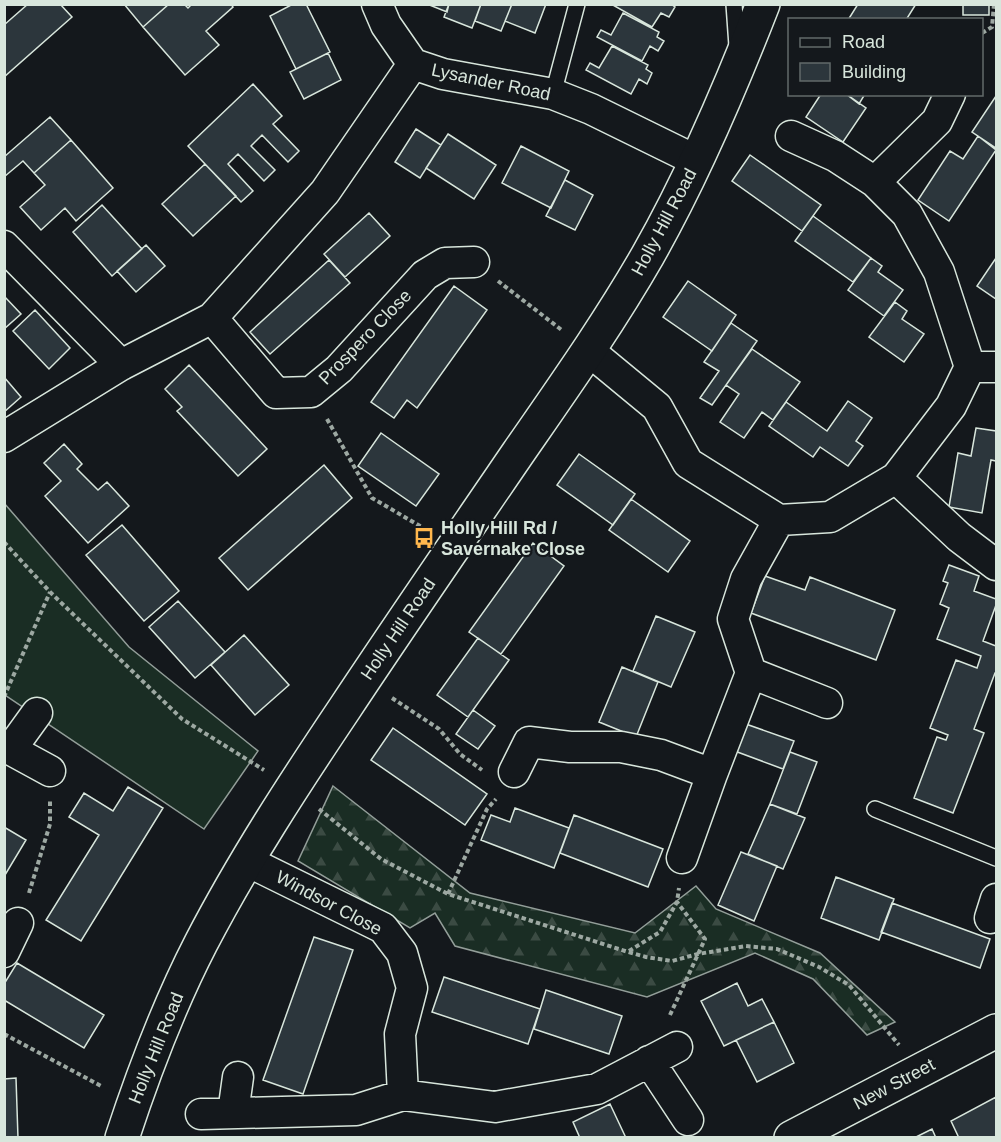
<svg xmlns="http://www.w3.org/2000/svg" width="1001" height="1142" viewBox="0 0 1001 1142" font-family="Helvetica,sans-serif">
	<defs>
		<pattern id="forest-firs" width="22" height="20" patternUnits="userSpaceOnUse" patternTransform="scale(1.5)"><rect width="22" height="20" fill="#1a2d24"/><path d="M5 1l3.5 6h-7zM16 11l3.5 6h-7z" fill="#3b4b43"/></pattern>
	</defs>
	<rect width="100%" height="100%" fill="#14181c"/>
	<path fill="#1a2d24" stroke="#939e99" stroke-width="1.5" d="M4,503L129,647L258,751L204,829L5,695Z"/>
	<path fill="url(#forest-firs)" stroke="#939e99" stroke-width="1.5" d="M333,786L470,893L635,933L696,886L716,909L820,953L895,1022L867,1035L813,979L755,953L647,997L455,946L435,913L410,928L298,861Z"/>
	<path fill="#2c363c" stroke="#d8e6dc" stroke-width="1.5" d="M28,4H60L72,17L4,77V25Z
		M124,4H169L143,27Z
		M169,4H184L188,8L192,4H231L233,7L206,31L219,45L185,75L143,27Z
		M293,4H306L330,52L296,69L270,16Z
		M427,4H449L447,12Z
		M449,4H481L472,28L444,17Z
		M481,4H512L501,31L475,21Z
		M512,4H546L535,33L505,21Z
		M611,4H671L675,7L669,17L661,13L652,27Z
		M858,4H916L906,20H848Z
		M963,4H989V15H963Z
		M623,13L659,32L657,37L664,41L658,51L650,46L642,61L597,37L601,30L611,35Z
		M612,46L648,65L646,69L652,73L647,84L639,79L631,94L586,70L590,63L599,68Z
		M328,53L341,80L304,99L290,72Z
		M253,84L282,116L273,124L299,151L288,162L262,135L251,146L275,170L264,181L238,154L228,164L253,191L241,202L188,146Z
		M821,94H846L866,108L843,142L806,117Z
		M846,94H865L859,104Z
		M996,96V148L972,132Z
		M50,117L71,140L34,173L23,161L4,177V157Z
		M416,129L441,145L420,178L395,162Z
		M448,134L496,165L474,199L426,168Z
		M978,136L996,150L949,221L918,200L950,151L963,159Z
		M71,140L113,188L76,221L65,208L41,230L20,207L45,185L34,173Z
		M521,146L569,171L551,208L502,183Z
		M750,155L821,205L802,231L732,181Z
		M205,164L236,196L193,236L162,204Z
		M565,180L593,195L575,230L546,216Z
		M102,205L142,249L112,276L73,232Z
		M369,213L390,236L345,277L324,254Z
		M813,216L871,258L853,282L795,241Z
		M146,245L165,266L136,292L117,271Z
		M871,258L882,266L878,272L903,290L884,316L848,290Z
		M996,258V299L977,286Z
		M329,260L350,283L270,354L250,332Z
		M688,281L736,315L712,351L663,317Z
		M454,286L487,310L417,408L407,400L394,418L371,402Z
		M4,296L21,314L4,329Z
		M895,302L907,311L902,319L924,334L904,362L869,337Z
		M35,310L70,348L49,369L13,331Z
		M731,323L757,341L712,405L700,398L719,371L704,362Z
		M752,349L800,382L773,420L762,412L744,438L720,422L739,394L726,385Z
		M189,365L267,449L238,476L177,411L182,407L165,389Z
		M4,377L21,397L4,412Z
		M848,401L872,418L856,441L863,446L848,466L820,447L813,457L769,426L786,402L827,431Z
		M976,428L996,431V461L991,460L982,513L949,507L958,453L971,456Z
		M381,433L439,474L416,506L358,466Z
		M64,444L82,464L77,469L98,490L107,482L129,506L88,543L45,496L61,481L44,463Z
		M579,454L635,494L613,525L557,485Z
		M324,465L352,498L248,590L219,558Z
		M631,499L690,541L668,572L609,530Z
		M122,525L179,591L144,621L86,555Z
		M533,543L564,566L501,654L469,632Z
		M949,565L979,576L974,591L996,599V605L983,641L996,646V673H995L974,729L984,733L953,813L914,798L937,737L946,740L948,735L930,728L956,660L977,668L981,656L937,639L949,608L940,604L948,583L943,581Z
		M765,576L805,590L810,577L895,610L876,660L751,613Z
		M178,601L225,652L195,678L149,627Z
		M656,616L695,632L671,687L633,671Z
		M244,635L289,685L255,715L211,665Z
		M478,638L509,660L468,717L437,695Z
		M622,667L658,682L636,737L599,722Z
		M473,710L495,726L478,749L456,734Z
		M743,723L794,741L783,769L732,750Z
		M393,728L487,794L465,825L371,760Z
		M790,752L817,762L797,814L770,804Z
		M128,787L163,808L81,941L46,920L99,835L69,817L84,793L113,811Z
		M770,804L805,818L783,869L748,854Z
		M515,808L569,828L554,868L481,840L491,815L510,822Z
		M574,815L663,849L648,887L560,853Z
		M4,827L26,840L5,875L4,874Z
		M741,852L777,866L754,921L718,905Z
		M836,877L894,899L879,940L821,918Z
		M892,903L990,939L980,968L881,932Z
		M314,937L353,950L303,1094L263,1080Z
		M17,963L104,1015L84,1048L4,1000V984Z
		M444,977L540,1009L528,1044L432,1012Z
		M737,983L748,1006L762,999L774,1022L724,1046L701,1001Z
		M546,990L622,1016L609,1054L534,1029Z
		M774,1022L794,1063L757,1082L736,1040Z
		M16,1078L18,1138H4V1079Z
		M996,1097V1138H959L951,1121Z
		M610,1104L626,1138H580L573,1122Z
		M932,1129L936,1138H914Z"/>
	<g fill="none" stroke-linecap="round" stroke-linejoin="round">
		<defs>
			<path id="lane" d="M734,4L737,46
				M553,94L577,4
				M875,809L996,858"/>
			<path id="street" d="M377,4L386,25L413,64L443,74L553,94L591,109L697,161
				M791,136L835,156L875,182L907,214L939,272L970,367H996
				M875,182L937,121L950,94
				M4,246L121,365
				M212,318L276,393L311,392L339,369L425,275L445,263L474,262
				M588,350L657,407L688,463L779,520L830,517L896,478L951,406L970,367
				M4,437L121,365L212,318L325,192L413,64
				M896,478L959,537L996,565
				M751,673L827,703
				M4,746L50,771
				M11,749L37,713
				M514,772L529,742L570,747H621L661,755L712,774
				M682,858L712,774L751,673L733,619L746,579L779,520
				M247,861L383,928L402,953L412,988L400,1034L403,1095
				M990,918L996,899
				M4,952L18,923
				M649,1061L688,1120
				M233,1113L238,1077
				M201,1114L356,1110L403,1095L495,1107L597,1089L677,1047"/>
			<path id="secondary" d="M122,1138C144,1071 169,1005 201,943C243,862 294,784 345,708C402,622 460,538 518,453C563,388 609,323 648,255C693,176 730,89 763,4
				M791,1138L996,1031"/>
		</defs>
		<use href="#lane" stroke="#d8e6dc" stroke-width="18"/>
		<use href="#street" stroke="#d8e6dc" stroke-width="33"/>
		<use href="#secondary" stroke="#d8e6dc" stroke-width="36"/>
		<path stroke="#9da8a2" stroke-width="4" stroke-dasharray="4.5 3" stroke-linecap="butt" d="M982,33L992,27L994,4
			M498,281L563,331
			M327,419L372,498L427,530
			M4,542L50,592L182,719L264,770
			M4,697L50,592
			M392,698L439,729L460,754L482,770
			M319,809L381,859L448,894L628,952L646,957L672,961L698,954L746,946L777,949L819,967L849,985L899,1045
			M29,893L50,824V801
			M448,894L487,809L496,799
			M629,951L660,932L677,902L679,888
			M670,1015L705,939L677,902
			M4,1034L103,1087"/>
		<use href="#lane" stroke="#14181c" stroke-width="15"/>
		<use href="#street" stroke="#14181c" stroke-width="30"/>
		<use href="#secondary" stroke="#14181c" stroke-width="33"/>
	</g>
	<defs>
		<symbol id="bus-bare" viewBox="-9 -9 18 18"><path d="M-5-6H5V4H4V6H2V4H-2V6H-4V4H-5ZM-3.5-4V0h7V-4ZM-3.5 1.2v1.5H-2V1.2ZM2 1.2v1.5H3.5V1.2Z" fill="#ffb74d" stroke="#14181c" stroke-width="2.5" paint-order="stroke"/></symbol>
	</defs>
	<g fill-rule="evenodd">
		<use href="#bus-bare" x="409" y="523" width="30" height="30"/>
	</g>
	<g text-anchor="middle" stroke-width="4.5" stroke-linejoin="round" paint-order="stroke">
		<g font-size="18" fill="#d8e6dc" stroke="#14181c">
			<text transform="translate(491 82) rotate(12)" y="6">Lysander Road</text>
			<text transform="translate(664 222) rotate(-62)" y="6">Holly Hill Road</text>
			<text transform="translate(365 337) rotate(-46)" y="6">Prospero Close</text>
			<text transform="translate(398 629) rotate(-56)" y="6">Holly Hill Road</text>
			<text transform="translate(329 903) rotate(28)" y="6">Windsor Close</text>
			<text transform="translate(156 1048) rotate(-68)" y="6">Holly Hill Road</text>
			<text transform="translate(894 1084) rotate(-28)" y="6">New Street</text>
		</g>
		<g font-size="18" font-weight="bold" fill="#d8e6dc" stroke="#14181c" text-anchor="start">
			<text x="441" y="534">Holly Hill Rd /<tspan x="441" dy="21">Savernake Close</tspan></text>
		</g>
	</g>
	<rect width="1001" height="1142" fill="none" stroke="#d8e6dc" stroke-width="12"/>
	<rect x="788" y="18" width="195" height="78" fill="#14181c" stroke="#626a69" stroke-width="1.5"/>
	<rect x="800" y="38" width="30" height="9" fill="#14181c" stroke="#626a69" stroke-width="1.5"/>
	<text x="842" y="48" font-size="18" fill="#d8e6dc">Road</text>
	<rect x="800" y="63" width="30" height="18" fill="#2c363c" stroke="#626a69" stroke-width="1.5"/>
	<text x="842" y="78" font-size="18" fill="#d8e6dc">Building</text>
</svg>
